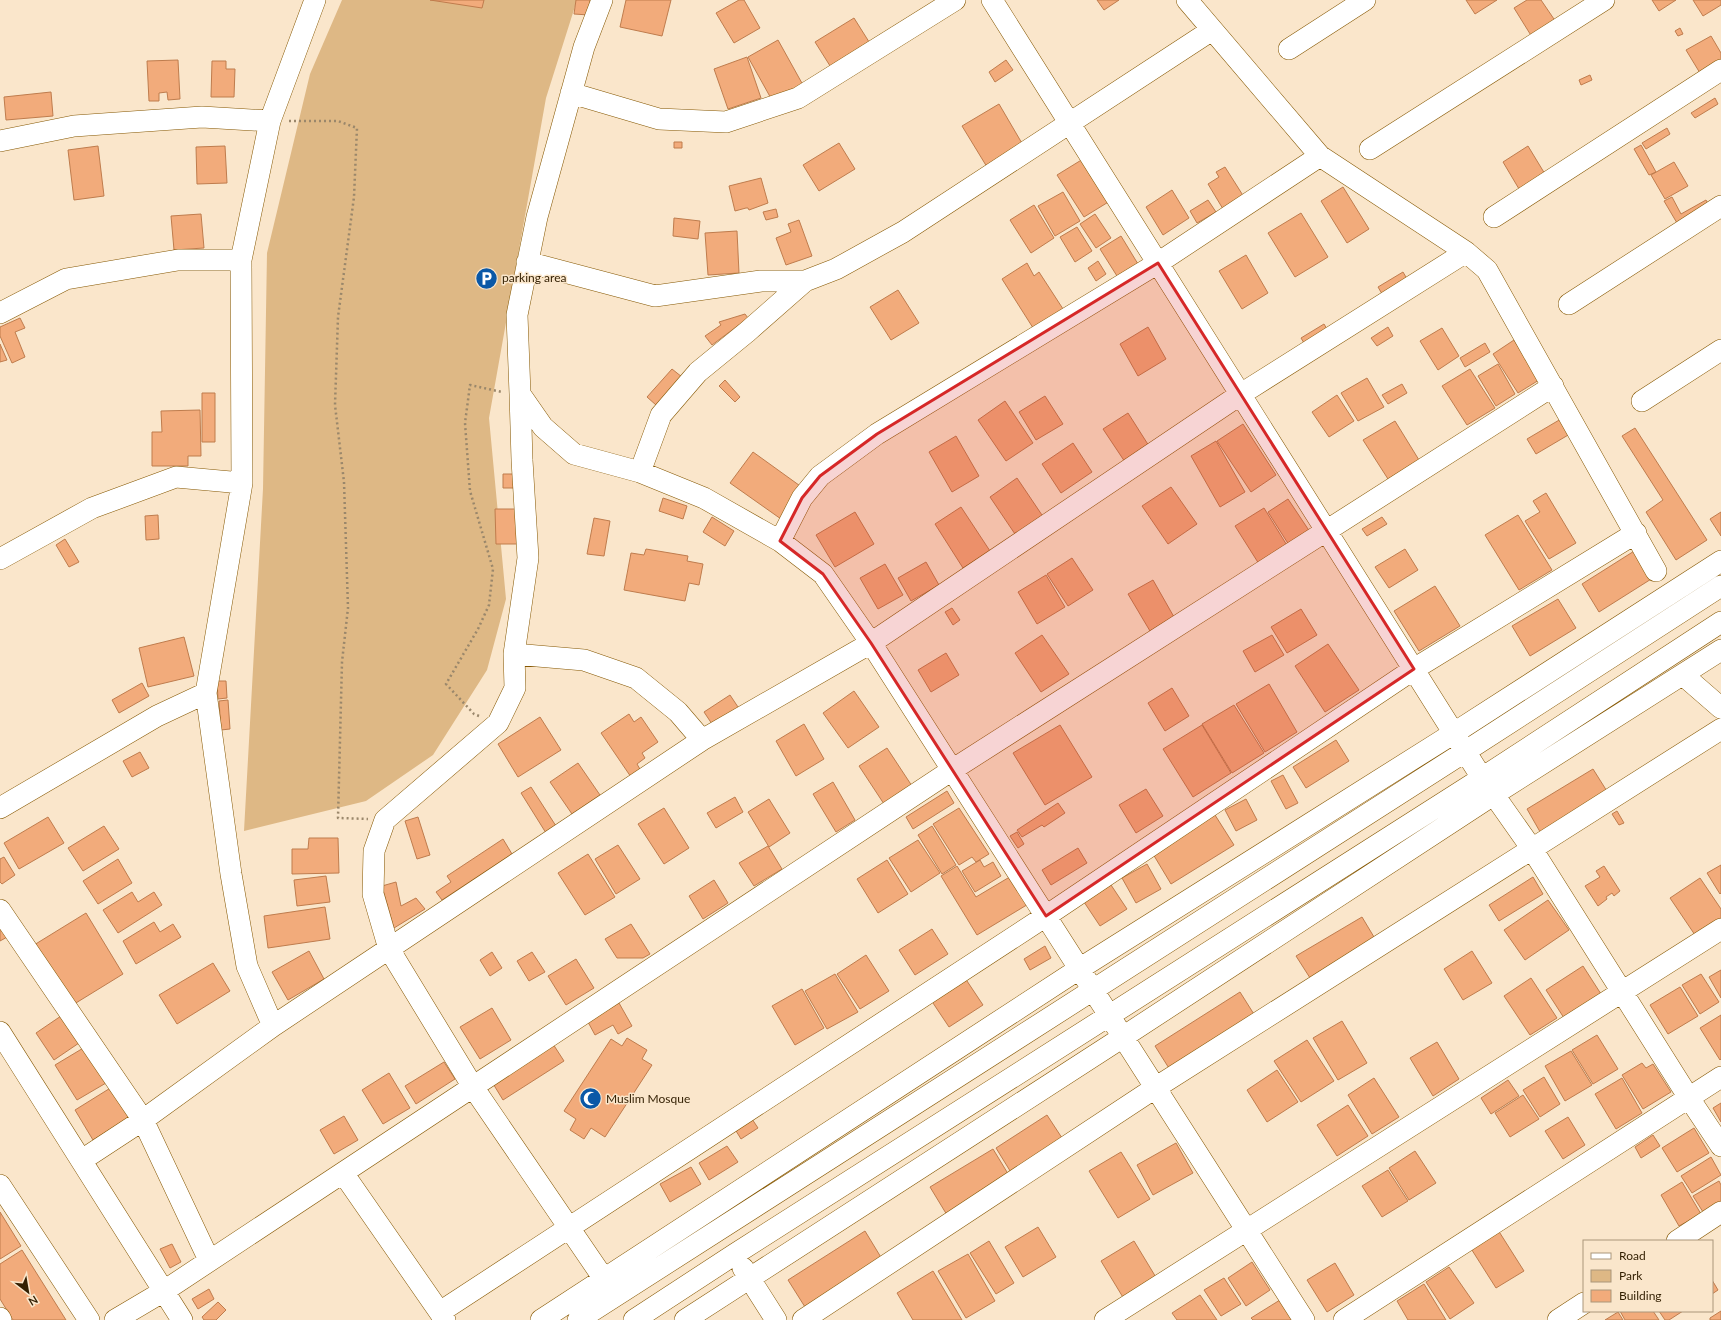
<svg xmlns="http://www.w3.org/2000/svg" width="1721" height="1320" viewBox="0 0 1721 1320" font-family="Lato,sans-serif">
	<rect width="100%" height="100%" fill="#fae6cb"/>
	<path fill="#deb885" d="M342,0H577L546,98L489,418L506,599L487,670L433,755L366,801L244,831L263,489L267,253L310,74Z"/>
	<path fill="#f2ab7b" stroke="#bf7c4d" d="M430,0H484L482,8Z
		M576,0H590L589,15L574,14Z
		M626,0H671L662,36L620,27Z
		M739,0H744L760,28L734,43L716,13Z
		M1097,0H1119L1104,10Z
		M1466,0H1497L1475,14Z
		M1527,0H1541L1556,22L1532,37L1514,8Z
		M1652,0H1676L1659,11Z
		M1693,0H1721V5L1703,16Z
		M854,18L871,45L832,69L815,42Z
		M1680,28L1683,34L1678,36L1675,31Z
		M1711,36L1721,53V67L1703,78L1686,50Z
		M778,40L803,85L773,102L748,57Z
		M747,57L761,98L728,109L714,69Z
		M178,60L180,99L168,100L167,92L159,93V101H149L147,61Z
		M1006,60L1013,70L995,82L989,72Z
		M212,61H226V69H235L234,97H211Z
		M1590,75L1592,80L1581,85L1579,80Z
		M51,92L53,116L6,120L4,97Z
		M1715,98L1718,104L1695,118L1691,113Z
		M999,104L1023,145L987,167L962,126Z
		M1667,128L1670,134L1646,149L1642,143Z
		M674,142H682V148H674Z
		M839,143L855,169L819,191L803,165Z
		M1641,145L1656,172L1649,175L1634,149Z
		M98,146L104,196L74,200L68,150Z
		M225,146L227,183L197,184L196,147Z
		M1528,146L1548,179L1522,194L1503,162Z
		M1083,159L1110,201L1084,217L1057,175Z
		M1674,162L1688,186L1665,199L1651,175Z
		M1225,167L1244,197L1223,209L1208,184L1219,177L1216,172Z
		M761,178L768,203L749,210L748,208H746L735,211L729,186Z
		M1343,187L1369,229L1347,243L1321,201Z
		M1172,190L1189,218L1163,235L1146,207Z
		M1063,192L1080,221L1055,236L1038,206Z
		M1672,197L1681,214L1706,200L1709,205L1677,223L1664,201Z
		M1208,200L1216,212L1197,223L1190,211Z
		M1034,205L1054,238L1031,253L1010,220Z
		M776,209L778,217L766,220L763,212Z
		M1301,213L1328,257L1295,277L1268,233Z
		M201,214L204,248L174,250L171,216Z
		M1095,214L1111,238L1096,248L1080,224Z
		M674,218L700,221L698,239L673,236Z
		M799,220L812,256L786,265L776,238L791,232L788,224Z
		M1077,227L1092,251L1075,262L1060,237Z
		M737,231L739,273L708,275L705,233Z
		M1121,236L1138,264L1117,276L1100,249Z
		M1246,255L1268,293L1242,309L1219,271Z
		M1098,261L1106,274L1096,281L1088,268Z
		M1027,263L1034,276L1039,272L1065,312L1035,331L1002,279Z
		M1403,272L1410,284L1385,299L1378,287Z
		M898,290L919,323L891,340L870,307Z
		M745,314L748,318L712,345L705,336L721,325L719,322Z
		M20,318L25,328L15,332L25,357L12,363L0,336V327Z
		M1324,324L1330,334L1307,348L1301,338Z
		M1148,327L1166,359L1138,376L1120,344Z
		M1388,327L1393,336L1377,346L1371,338Z
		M1442,328L1459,356L1438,370L1420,341Z
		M1514,340L1539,380L1518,393L1493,354Z
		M1485,343L1490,352L1465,367L1460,358Z
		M0,344L7,360L0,362Z
		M1498,364L1515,394L1496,406L1478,376Z
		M672,369L682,377L656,405L647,397Z
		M1470,369L1495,408L1467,425L1442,386Z
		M1367,378L1384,407L1358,421L1341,393Z
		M725,380L740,397L735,402L719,386Z
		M1402,384L1407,393L1388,404L1382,395Z
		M202,393H215V442H202Z
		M1337,395L1354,421L1329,437L1312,412Z
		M1045,396L1063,424L1036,440L1019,412Z
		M1005,401L1033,443L1006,461L978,420Z
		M200,410L201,456H188V466H152V432H162L161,411Z
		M1128,413L1149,446L1125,462L1103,429Z
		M1566,416L1575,431L1536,454L1527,439Z
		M1395,421L1419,460L1388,479L1363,440Z
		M1243,424L1276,475L1251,492L1217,441Z
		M1635,428L1707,540L1676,560L1646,512L1663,500L1622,436Z
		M956,436L979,476L952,492L929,452Z
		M1216,441L1245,492L1220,507L1191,456Z
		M1073,443L1092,472L1061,493L1042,464Z
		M753,452L803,488L781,519L730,483Z
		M503,474H519L520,488H503Z
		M1017,478L1044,518L1017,537L990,497Z
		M1171,487L1197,524L1168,544L1142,506Z
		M1546,493L1576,543L1549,559L1525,521L1540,512L1533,501Z
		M663,498L687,506L683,519L659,511Z
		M1288,499L1310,532L1289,545L1268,512Z
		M961,507L990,551L963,568L935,524Z
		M1264,508L1288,547L1259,564L1235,526Z
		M495,509H519V544H496Z
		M855,512L874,544L835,567L816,535Z
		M1721,512V536L1710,519Z
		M158,515L159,539L146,540L145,516Z
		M1518,515L1552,570L1519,590L1485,535Z
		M712,517L734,531L725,546L703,532Z
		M1382,517L1387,524L1367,536L1362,529Z
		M594,518L610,521L604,556L587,554Z
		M65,539L79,562L69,567L56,545Z
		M1639,548L1656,576L1599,612L1582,584Z
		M646,549L688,556L687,561L703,564L699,585L689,583L685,601L624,590L631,553L644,555Z
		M1405,549L1418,570L1389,588L1375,567Z
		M1072,558L1093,590L1068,606L1047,574Z
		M926,562L939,585L911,601L898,578Z
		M885,564L903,595L878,609L860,578Z
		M1046,575L1065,607L1037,624L1018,592Z
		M1153,580L1174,617L1150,631L1128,594Z
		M1435,586L1460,626L1419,651L1394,611Z
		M1558,599L1576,628L1530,656L1512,626Z
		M952,608L960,620L953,625L945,612Z
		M1301,609L1317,635L1287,653L1271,627Z
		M1042,635L1069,674L1041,692L1015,653Z
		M1272,635L1284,655L1255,672L1243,651Z
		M184,637L194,676L148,687L139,648Z
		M1328,644L1359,690L1325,712L1295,666Z
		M946,653L959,675L931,692L918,670Z
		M217,681H226L227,698L218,699Z
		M142,683L149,696L119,713L112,700Z
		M1269,684L1297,732L1265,752L1236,704Z
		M1172,688L1189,716L1165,731L1148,703Z
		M854,691L879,727L848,748L823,713Z
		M730,695L740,710L714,727L704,712Z
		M228,700L230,729L221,730L219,701Z
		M1234,705L1264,753L1232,773L1202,724Z
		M629,714L634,722L641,717L658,742L642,753L645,758L637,764L641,771L631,777L601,733Z
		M540,717L561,750L518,777L498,744Z
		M804,724L824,759L796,776L776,741Z
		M1060,725L1092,777L1045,805L1013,753Z
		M1202,725L1231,773L1193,797L1163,749Z
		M1336,740L1349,761L1306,788L1293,767Z
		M887,748L912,786L884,804L859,766Z
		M140,752L149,768L132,777L123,761Z
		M578,763L600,795L572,814L550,782Z
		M1593,769L1610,796L1543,837L1527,809Z
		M1283,775L1298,803L1286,809L1271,781Z
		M833,782L855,820L836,832L813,794Z
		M531,787L556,826L546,833L521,793Z
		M1146,789L1163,816L1136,833L1119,805Z
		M947,791L954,803L913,829L906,817Z
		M735,797L743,812L716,828L707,813Z
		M769,799L790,833L769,847L748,812Z
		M1246,799L1257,820L1236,831L1225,810Z
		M1058,803L1065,813L1044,827L1042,825L1022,837L1017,830Z
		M664,808L689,848L664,864L638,824Z
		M959,808L989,854L976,862L972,857L959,865L933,824Z
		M1617,811L1624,823L1619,825L1612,814Z
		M1215,815L1234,845L1171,884L1153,854Z
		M48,817L64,843L19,869L4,843Z
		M418,817L430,855L417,859L405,821Z
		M104,826L119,849L83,871L68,848Z
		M932,826L956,865L942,874L918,835Z
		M1017,832L1024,844L1018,848L1010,836Z
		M309,838H338L339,873L292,874V849H308Z
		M503,839L512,854L442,900L436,892L451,882L447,876Z
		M918,840L940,873L911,892L889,858Z
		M618,845L640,879L616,894L595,859Z
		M768,846L782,869L754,886L739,863Z
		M1078,848L1087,863L1051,885L1042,870Z
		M588,854L615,897L585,915L558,873Z
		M4,857L15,875L2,884L0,882V859Z
		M118,859L132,883L98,904L83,881Z
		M887,860L908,894L878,913L857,879Z
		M980,860L984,867L993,862L1001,876L975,892L962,871Z
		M1147,864L1161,889L1136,903L1122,878Z
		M1721,865V893L1720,894L1707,873Z
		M957,866L976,897L1013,875L1030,903L977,935L941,876Z
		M1604,866L1620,891L1614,896L1612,893L1606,897L1607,899L1598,906L1585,886L1600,877L1596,871Z
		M326,876L330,902L297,906L294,880Z
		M1533,877L1543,894L1499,921L1489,905Z
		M1700,878L1721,909V918L1695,935L1670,898Z
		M714,880L728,903L703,919L689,896Z
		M396,882L401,906L416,898L425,909L394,928L382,886Z
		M1111,885L1127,909L1100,926L1084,902Z
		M132,892L138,902L154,892L162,905L118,933L103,910Z
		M1548,900L1569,930L1525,960L1504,930Z
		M325,907L330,939L268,948L264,916Z
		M86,913L123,974L71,1006L34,945Z
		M1362,917L1377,942L1312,981L1296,956Z
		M0,922L9,936L0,941Z
		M154,922L160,932L173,924L181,937L136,964L123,941Z
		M631,924L650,954L643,958H617L605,939Z
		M932,929L948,954L915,975L899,950Z
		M1045,946L1051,958L1030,970L1024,959Z
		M309,951L324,979L288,1000L272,972Z
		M1472,951L1492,983L1463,1000L1444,969Z
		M492,952L502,968L490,976L480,960Z
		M532,952L545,972L529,981L517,961Z
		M866,955L889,991L860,1009L837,974Z
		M576,959L594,988L566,1005L548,976Z
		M213,963L230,991L177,1024L159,995Z
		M1583,966L1601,994L1564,1018L1546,990Z
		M1721,970V998L1709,977Z
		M835,974L858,1012L827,1029L805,991Z
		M1701,974L1719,1002L1700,1014L1682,985Z
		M965,978L983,1005L949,1027L931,1000Z
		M1531,978L1557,1018L1530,1035L1504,996Z
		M1680,987L1698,1016L1668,1034L1650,1005Z
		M802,989L824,1028L795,1045L772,1006Z
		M1240,992L1257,1019L1172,1073L1155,1046Z
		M619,1003L632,1026L618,1034L613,1025L595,1035L588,1022Z
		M492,1008L511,1040L480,1059L460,1027Z
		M1721,1015V1059L1720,1060L1700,1028Z
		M61,1016L79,1043L54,1060L36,1033Z
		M1342,1021L1367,1063L1338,1080L1313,1038Z
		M1597,1035L1618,1069L1593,1084L1572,1050Z
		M627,1038L647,1050L642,1059L652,1065L605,1137L591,1128L584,1139L570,1130L576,1119L564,1111L611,1039L622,1046Z
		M1307,1040L1334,1081L1301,1102L1274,1061Z
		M1437,1042L1459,1079L1433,1096L1410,1058Z
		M553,1044L564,1061L503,1100L492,1082Z
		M85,1047L106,1083L77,1100L55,1065Z
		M1571,1051L1592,1085L1565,1101L1545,1066Z
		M444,1062L455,1079L416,1104L405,1086Z
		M1642,1063L1646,1068L1653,1064L1671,1092L1643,1109L1622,1075Z
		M1277,1070L1298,1102L1267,1122L1247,1090Z
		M389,1073L410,1108L383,1124L362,1090Z
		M1544,1077L1560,1104L1540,1117L1523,1090Z
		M1374,1078L1399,1117L1372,1134L1348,1095Z
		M1622,1078L1642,1113L1616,1129L1595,1094Z
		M1508,1080L1519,1096L1491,1114L1481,1098Z
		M112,1087L130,1117L93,1140L75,1110Z
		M1523,1095L1539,1119L1510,1137L1495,1113Z
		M1721,1103V1122L1713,1108Z
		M1348,1105L1368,1136L1337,1156L1317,1125Z
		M1047,1115L1064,1141L1012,1174L996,1148Z
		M344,1116L358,1140L334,1154L320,1130Z
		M750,1116L758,1128L741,1139L733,1126Z
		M1568,1117L1585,1145L1563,1159L1545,1131Z
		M1694,1128L1709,1153L1677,1172L1662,1148Z
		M1653,1135L1660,1146L1641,1158L1635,1147Z
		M1176,1143L1193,1173L1153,1195L1137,1165Z
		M727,1146L738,1162L709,1180L699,1163Z
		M993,1149L1010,1177L947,1215L930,1187Z
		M1415,1151L1436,1183L1409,1200L1389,1168Z
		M1121,1152L1150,1199L1118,1218L1089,1171Z
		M1711,1157L1721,1175L1692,1193L1681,1176Z
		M691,1167L701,1184L670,1202L660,1184Z
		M1388,1170L1408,1201L1382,1217L1362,1186Z
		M1719,1181L1721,1185V1201L1703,1212L1693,1196Z
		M1682,1182L1701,1214L1679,1226L1661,1195Z
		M0,1212L21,1246L0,1259Z
		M1038,1227L1056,1257L1023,1277L1005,1247Z
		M1498,1230L1524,1271L1496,1288L1470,1247Z
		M865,1231L882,1259L805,1307L788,1280Z
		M989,1241L1014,1283L996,1294L970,1253Z
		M1134,1241L1157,1279L1124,1299L1101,1261Z
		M172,1244L181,1262L170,1268L160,1249Z
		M22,1250L66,1320H13L0,1299V1264Z
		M968,1254L995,1301L966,1318L938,1271Z
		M1252,1262L1270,1290L1246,1306L1228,1278Z
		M1335,1263L1354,1295L1327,1312L1307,1280Z
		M1449,1267L1474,1303L1450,1319L1426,1282Z
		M933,1271L962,1320H913L897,1293Z
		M1224,1278L1241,1304L1221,1316L1204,1290Z
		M1712,1280L1718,1290L1712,1294Z
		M1424,1284L1446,1320H1408L1397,1301Z
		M209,1289L214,1299L198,1309L192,1299Z
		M1200,1295L1217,1320H1177L1172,1313Z
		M1280,1300L1293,1320H1253L1251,1318Z
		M218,1302L226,1310L216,1320H204L202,1317Z
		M1620,1311H1653L1659,1320H1625Z
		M1659,1311H1683L1669,1320H1665Z
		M1721,1311V1320H1710V1318Z
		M1618,1312L1623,1320H1605Z"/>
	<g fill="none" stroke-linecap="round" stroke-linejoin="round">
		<defs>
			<path id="minor" d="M602,0L584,47L537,217L517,315L520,394L543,427L574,454L640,472L704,498L780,541L823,574L871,643L1304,1320
				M992,0L1482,778L1532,849L1689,1098L1721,1146
				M1187,0L1320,156L1466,252L1487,270L1656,571
				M1289,49L1365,0
				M571,93L659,119L726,122L798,98L955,0
				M0,141L74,126L202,117L270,121
				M1370,149L1604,0
				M1494,217L1721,70
				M527,262L655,296L761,281H805L836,269L903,232L1212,30
				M1569,304L1721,206
				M0,313L66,279L178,260H241
				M520,394L522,460L528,558L514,654L584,660L636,678L678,712L702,740
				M1642,401L1721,350
				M640,472L661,415L698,372L747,332L805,281
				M780,541L802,498L820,476L877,434L1158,263L1320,156
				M0,559L92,508L176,477L242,483
				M514,654L515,688L498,723L385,820L374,851L373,894L389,949L473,1087L604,1279
				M1683,675L1721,708
				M0,808L157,716L206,693
				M0,910L143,1120L209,1260
				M273,1026L247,966L231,874L206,693L242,483L241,260L270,121L315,0
				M0,1032L182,1320
				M82,1160L143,1120L273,1026L702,740L871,643L1241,394L1466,252
				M343,1173L445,1320
				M0,1185L89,1320
				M1677,1241L1721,1212
				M743,1268L776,1320
				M440,1312L1046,916L1414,669L1636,533
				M0,1318L1,1320
				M115,1320L164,1291L952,770L1553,386
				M541,1320L1079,969L1454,733L1721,561
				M578,1320L1466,751L1721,586
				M634,1320L735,1254L1482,778L1721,622
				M685,1320L1123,1037L1493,795L1721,650
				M803,1320L1155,1088L1721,729
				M1105,1320L1721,929
				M1344,1320L1721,1077
				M1558,1320L1584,1303"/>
		</defs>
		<use href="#minor" stroke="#865803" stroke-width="22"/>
		<path stroke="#9a876b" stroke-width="2.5" stroke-dasharray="2 3" stroke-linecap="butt" d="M289,121H338L357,128L354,197L338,317L335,405L344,482L348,608L342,662L338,818L368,819
			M479,716L474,714L446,684L478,629L489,605L493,569L470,491L465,423L470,385L502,392"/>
		<use href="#minor" stroke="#fff" stroke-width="21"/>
	</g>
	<path fill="#d62828" fill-opacity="0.2" stroke="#d62828" stroke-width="3" stroke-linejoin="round" d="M1158,263L1414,669L1046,916L871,643L823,574L780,541L802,498L820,476L877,434Z"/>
	<defs>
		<symbol id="parking-disc" viewBox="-11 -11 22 22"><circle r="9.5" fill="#0a58a7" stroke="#fae6cb"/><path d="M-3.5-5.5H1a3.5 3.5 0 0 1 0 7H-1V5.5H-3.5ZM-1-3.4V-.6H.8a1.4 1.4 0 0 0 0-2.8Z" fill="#fff"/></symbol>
		<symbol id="mosque-disc" viewBox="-11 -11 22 22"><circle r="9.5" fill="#0a58a7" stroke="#fae6cb"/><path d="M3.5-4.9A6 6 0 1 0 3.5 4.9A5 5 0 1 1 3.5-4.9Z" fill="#fff"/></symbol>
	</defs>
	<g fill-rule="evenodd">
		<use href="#parking-disc" x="474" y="266" width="25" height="25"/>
		<use href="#mosque-disc" x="578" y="1086" width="25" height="25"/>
	</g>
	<g text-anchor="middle" stroke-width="3" stroke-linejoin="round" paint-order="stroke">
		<g font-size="12" fill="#321f02" stroke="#fae6cb" text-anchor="start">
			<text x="502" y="282">parking area</text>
			<text x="606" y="1103">Muslim Mosque</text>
		</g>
	</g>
	<rect x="1583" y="1240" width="130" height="72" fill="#fae6cb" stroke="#aa967b"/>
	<rect x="1591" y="1253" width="20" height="6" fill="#ffffff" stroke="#aa967b"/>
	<text x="1619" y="1260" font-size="12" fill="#321f02">Road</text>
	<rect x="1591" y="1270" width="20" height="12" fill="#deb885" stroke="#aa967b"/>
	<text x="1619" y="1280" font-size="12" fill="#321f02">Park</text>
	<rect x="1591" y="1290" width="20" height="12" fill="#f2ab7b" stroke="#aa967b"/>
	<text x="1619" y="1300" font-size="12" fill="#321f02">Building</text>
	<g transform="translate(28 1292) rotate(149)" stroke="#fae6cb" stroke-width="3" paint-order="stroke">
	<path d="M0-3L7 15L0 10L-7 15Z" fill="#321f02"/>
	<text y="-6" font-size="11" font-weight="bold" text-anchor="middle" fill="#321f02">N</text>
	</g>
</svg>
